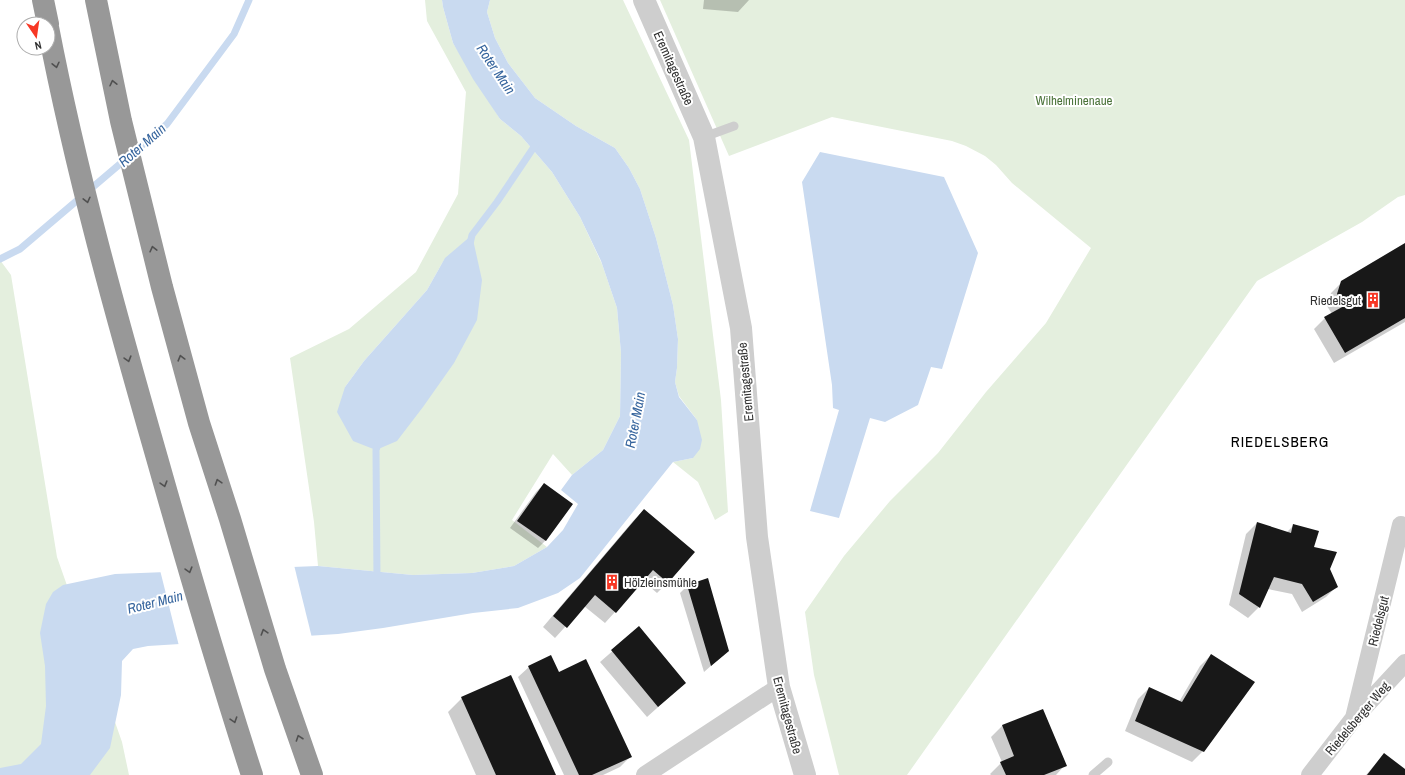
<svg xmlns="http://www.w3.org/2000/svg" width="1405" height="775" viewBox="0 0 1405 775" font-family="'Archivo Narrow',sans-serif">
	<rect width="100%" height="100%" fill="#fff"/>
	<path fill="#e4efde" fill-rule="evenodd" d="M425,0H442L443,7L453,43L500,119L521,136L552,172L580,217L602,264L617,308L621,353L620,416L603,450L572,475L553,454L512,520L547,547L514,566L472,573L413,575L318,566L314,522L290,358L349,329L416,272L458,194L466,92L427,21ZM445,258L353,441L345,387L364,361L427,290Z
		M490,0H623L689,140L721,400L728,512L715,520L698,482L673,462L693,458L697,420L679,396L675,382L677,368L678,339L673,305L656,238L640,189L629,168L615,148L576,126L535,98L508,63L495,38L487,12Z
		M660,0H1405V195L1398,197L1362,222L1257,281L907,775H839L814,675L805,612L844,556L890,501L938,453L986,392L1046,323L1091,248L1012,183L996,165L985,156L966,146L952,141L832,117L729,156Z
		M0,260L11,275L57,557L122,742L129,775H0Z"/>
	<path fill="#c9daf0" d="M442,0H490L487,12L495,38L508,63L535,98L576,126L615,148L629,168L640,189L656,238L673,305L678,339L677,368L675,382L679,397L697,420L702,440L700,449L693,458L673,462L580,578L558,593L518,608L473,613L383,628L338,634L148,646L133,649L122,661L121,695L110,748L90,775H0V768L21,764L41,744L46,706L45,666L40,633L46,604L53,592L63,585L115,574L318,566L413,575L472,573L514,566L547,547L563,530L578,504L561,490L572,475L603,450L620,416L621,353L617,308L601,261L580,217L552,172L521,136L500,119L473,79L453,43L443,7Z
		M820,152L944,177L978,253L942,369L931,367L918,405L885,422L870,418L839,518L810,511L839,410L833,408L832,385L802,182Z
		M472,235L482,280L477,320L454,363L423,407L397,441L376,450L353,441L337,412L345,387L364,361L427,290L445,258Z"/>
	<path fill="#fff" d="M294,565L312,638L179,646L160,570Z"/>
	<path fill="#0003" d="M704,0H749L738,12L703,9Z
		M1405,245V322L1334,363L1314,329L1325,318L1332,314L1327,306L1331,293L1342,282Z
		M544,484L572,504L545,541L538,548L510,528L536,492Z
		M644,510L668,582L657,593L643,581L605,623L584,606L555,638L543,627L633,521Z
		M1257,523L1286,533L1294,525L1313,548L1337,586L1326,597L1302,612L1292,594L1268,589L1259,607L1248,618L1229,605L1246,534Z
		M687,586L728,651L704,672L680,593Z
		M639,628L685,683L647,717L600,662Z
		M1211,655L1203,751L1192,762L1125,731L1138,699L1149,688L1179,702L1200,666Z
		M529,667L558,673L631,756L620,767L603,775H564L518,677Z
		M462,698L555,775H476L448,712Z
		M1043,710L1065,765L1056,775H991L990,774L1002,762L991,737L1002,726Z
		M1384,754L1405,770V775H1366Z"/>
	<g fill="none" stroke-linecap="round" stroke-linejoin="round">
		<path stroke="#c9daf0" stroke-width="7" d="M470,244L472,235L497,202L538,141
			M0,259L20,249L167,124L234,34L249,0
			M377,580L376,450L379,441"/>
	</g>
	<path fill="#181818" d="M1405,243V318L1345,353L1324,317L1344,306L1337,294L1341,281Z
		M544,483L573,504L546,541L517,521Z
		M644,509L695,552L668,583L653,570L616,613L595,595L567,628L553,616Z
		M1257,522L1291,533L1293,524L1319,531L1314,547L1337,552L1330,569L1338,587L1313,602L1302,584L1274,577L1260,608L1239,594Z
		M708,578L729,651L711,666L687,585Z
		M639,626L686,683L658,707L611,650Z
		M1211,654L1255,682L1204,752L1135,721L1149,687L1182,702Z
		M551,655L559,672L586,659L632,757L592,775H579L528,666Z
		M511,675L556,775H496L461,697Z
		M1043,709L1067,766L1044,775H1006L1000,762L1014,756L1002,725Z
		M1384,753L1405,769V775H1367Z"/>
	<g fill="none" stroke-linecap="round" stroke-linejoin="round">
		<path stroke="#cecece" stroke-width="9" d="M704,137L734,126
			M1093,775L1108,762"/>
		<path stroke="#cecece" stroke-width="18" d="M1354,718L1401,525
			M645,775L779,687
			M1310,775L1354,718L1405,663"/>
		<path stroke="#cecece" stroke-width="22" d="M644,0L704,137L741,328L757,537L779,687L805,775"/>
		<path stroke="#989898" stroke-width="22" d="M43,0L48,24
			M96,0L121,121L162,287L199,423L230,519L275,669L312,775
			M48,27C76,172 116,315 157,458C187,564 218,670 252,775"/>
	</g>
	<defs><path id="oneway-chevron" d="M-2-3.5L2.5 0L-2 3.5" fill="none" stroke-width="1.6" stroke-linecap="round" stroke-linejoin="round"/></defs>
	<g stroke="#505050">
		<use href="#oneway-chevron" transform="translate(56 65) rotate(77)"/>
		<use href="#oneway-chevron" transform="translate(113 83) rotate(-103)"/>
		<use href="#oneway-chevron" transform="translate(87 200) rotate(76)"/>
		<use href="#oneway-chevron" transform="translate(153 249) rotate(-104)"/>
		<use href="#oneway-chevron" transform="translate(181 358) rotate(-105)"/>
		<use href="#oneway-chevron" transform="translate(128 359) rotate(74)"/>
		<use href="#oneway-chevron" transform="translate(218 482) rotate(-108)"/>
		<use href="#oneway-chevron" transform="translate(164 484) rotate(74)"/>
		<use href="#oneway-chevron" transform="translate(189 570) rotate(74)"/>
		<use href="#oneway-chevron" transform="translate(264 632) rotate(-107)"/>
		<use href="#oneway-chevron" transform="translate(234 720) rotate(72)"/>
		<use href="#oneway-chevron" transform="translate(299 738) rotate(-109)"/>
	</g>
	<defs>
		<symbol id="building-bare" viewBox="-9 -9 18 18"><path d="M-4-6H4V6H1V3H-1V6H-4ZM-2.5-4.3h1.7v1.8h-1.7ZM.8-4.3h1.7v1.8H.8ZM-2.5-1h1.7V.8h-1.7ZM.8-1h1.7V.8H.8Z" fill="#f73724" stroke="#fff" stroke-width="2.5" paint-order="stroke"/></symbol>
	</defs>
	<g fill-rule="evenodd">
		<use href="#building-bare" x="1362" y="289" width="22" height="22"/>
		<use href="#building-bare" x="601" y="571" width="22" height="22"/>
	</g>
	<g text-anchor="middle" stroke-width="4" stroke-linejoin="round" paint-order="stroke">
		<g font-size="13" fill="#313131" stroke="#fff">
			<text transform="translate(674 68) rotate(66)" y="5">Eremitagestraße</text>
			<text transform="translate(745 382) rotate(-95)" y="5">Eremitagestraße</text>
			<text transform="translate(1378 621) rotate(-76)" y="5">Riedelsgut</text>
			<text transform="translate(788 715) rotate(75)" y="5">Eremitagestraße</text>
			<text transform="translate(1357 718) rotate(-50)" y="5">Riedelsberger Weg</text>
		</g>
		<g font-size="13" fill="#4a7239" stroke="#fff">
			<text x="1074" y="105">Wilhelminenaue</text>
		</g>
		<g font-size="13" fill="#313131" stroke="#fff" text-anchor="end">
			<text x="1361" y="305">Riedelsgut</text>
			<text x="624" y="587" text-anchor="start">Hölzleinsmühle</text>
		</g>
		<g font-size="14" font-style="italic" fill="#35649d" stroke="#fff">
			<text transform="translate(496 69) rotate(56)" y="5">Roter Main</text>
			<text transform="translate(142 145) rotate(-41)" y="5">Roter Main</text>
			<text transform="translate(635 420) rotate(-79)" y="5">Roter Main</text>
			<text transform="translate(155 602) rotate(-14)" y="5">Roter Main</text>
		</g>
		<g font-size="15" letter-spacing="1" fill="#000" stroke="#fff">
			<text x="1280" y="447">RIEDELSBERG</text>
		</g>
	</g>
	<g transform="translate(36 36) rotate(167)"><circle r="19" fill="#ffffff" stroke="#adadad"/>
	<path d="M0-3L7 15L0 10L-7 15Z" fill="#f73724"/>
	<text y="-6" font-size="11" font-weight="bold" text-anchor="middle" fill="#313131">N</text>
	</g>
</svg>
